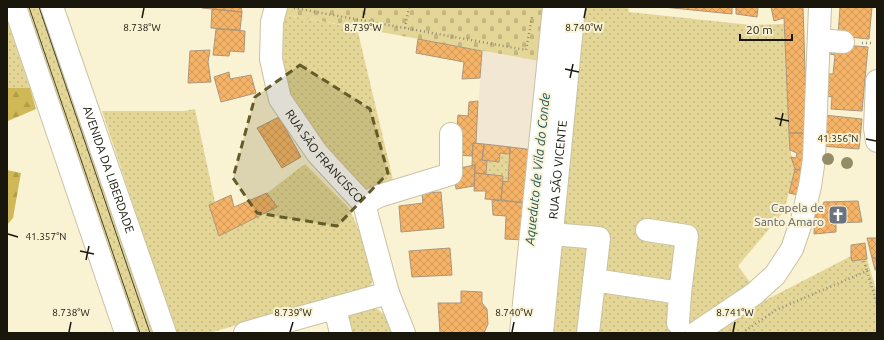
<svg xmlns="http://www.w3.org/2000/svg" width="884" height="340" viewBox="0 0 884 340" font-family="Ubuntu,sans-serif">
	<defs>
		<pattern id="grass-dots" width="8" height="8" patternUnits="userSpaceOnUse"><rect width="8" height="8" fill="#e4d696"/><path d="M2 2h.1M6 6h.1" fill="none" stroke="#c3b780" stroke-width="1.8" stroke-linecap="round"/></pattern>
		<pattern id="forest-firs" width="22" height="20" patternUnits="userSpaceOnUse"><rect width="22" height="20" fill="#cfb957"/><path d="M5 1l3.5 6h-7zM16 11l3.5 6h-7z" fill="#b19e4b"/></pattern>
		<pattern id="cemetery-stones" width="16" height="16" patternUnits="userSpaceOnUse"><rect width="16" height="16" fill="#e4d696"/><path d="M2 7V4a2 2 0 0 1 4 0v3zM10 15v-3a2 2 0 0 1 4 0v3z" fill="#c3b780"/></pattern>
		<pattern id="building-cross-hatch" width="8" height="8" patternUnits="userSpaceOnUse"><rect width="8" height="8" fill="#f5b367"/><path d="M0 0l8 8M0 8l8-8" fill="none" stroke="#d19958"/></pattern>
	</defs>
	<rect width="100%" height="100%" fill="#faf3d3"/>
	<path fill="#f1e7d2" d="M482,51L539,61L534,150L476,143Z"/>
	<path fill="url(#grass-dots)" d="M24,7H46L157,333H132Z
		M586,7H628L629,12L751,25L784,24L791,154L795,169L784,211L738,266L752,285L682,333H551Z
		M282,14L357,28L394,184L368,197C339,150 288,120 282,60C280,45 282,29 282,14Z
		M7,19L30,88H7Z
		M195,109L215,202L209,205L219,236L276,207L267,193L305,164L348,207C361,229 367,257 373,281L370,287L209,333H176L102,111H184Z
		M500,153L510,154L508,182L503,181V176L486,174L487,161L499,162Z
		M851,256L853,261L867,259L877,293V333H714L756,305Z
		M375,307L386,316L391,333H347L344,315Z"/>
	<path fill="url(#forest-firs)" d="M7,88H30L36,109L8,121L7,123Z
		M7,170L21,173L13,218L7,225Z"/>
	<path fill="url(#cemetery-stones)" d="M283,7H545L539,61L282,14Z"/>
	<path fill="url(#building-cross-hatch)" stroke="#ac957e" d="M202,7H241L242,12L202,8Z
		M663,7H732V14Z
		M736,7H758L757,17L736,14Z
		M771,7H803L807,133H789L784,18L774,21Z
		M840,7H872L869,39L838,36Z
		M212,9L242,12L240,30L211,28Z
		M216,29L245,31L244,52L230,51L229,56L213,55Z
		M418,39L482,51L480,78L462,79L464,62L416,53Z
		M831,44L868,47L862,111L831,109L832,97L826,96L829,74H833L835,55L830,54Z
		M210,50L208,62L211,82L188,83L190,51Z
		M229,72L230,79L251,75L256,93L221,102L214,77Z
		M478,101L476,143H473L472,156L455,155L458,115L468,116L469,102Z
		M824,115L862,119L859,149L821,146Z
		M279,117L301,157L282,168L257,128Z
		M789,133H807L808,172L795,169L791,157L796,158L797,153L790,150Z
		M473,143L484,144L482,160L487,161L486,174L475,173V165L472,166Z
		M484,144L510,147V154L500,153L499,162L482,160Z
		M510,147L534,150L527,203L501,200L503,181L508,182Z
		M475,165L474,186L456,189L454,169Z
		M795,169L808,172L802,196L789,193Z
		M475,173L503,176L501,200L485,199L486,191H474Z
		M441,192L444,228L401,232L399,206L423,203L422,193Z
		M267,193L277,207L219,236L209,205L231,195L234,207Z
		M492,200L527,203L524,240L505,239L506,216L493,215Z
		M858,201L862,222L836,223V232L814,234L815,208L823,205L824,202Z
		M867,238H877V258H872Z
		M865,243L867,259L852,261L851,256V245Z
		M450,248L452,275L412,277L409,251Z
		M872,258H877V270H875Z
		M461,291L482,292V303L487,309L488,324L484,333H440L438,303H461Z"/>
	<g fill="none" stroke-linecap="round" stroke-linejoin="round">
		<defs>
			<g id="minor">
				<path d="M15,7L126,333"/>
				<path id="s1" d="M52,7L165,333"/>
				<path id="s2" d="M276,7L272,22L271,59L280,99L317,153L364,204L388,293L404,333"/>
				<path d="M819,40L843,42"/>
				<path d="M877,81L875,128L877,141"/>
				<path d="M364,204L379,196L451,174V134"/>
				<path d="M647,230L687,236L680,293"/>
				<path d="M552,234L599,238L588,333"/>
				<path d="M594,280L680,293L678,323"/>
				<path d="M335,308L341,333"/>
				<path d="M245,333L388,293"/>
				<path d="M521,333L554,7"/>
				<path id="s3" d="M542,333L574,7"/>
				<path d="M696,333L754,294L775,275L792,249L802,220L810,186L814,159L820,7"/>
			</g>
		</defs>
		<use href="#minor" stroke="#c9c2a3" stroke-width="24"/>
		<path stroke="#918c76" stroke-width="2.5" stroke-dasharray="1 3" stroke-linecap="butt" d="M294,8L526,50L532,17
			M405,28L409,7
			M862,43H872
			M864,261L867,271
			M742,333L776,310L867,271L877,304"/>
		<use href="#minor" stroke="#fff" stroke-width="22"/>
		<path stroke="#464333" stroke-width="1" d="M29,7L140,333
			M39,7L150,333"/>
	</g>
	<g fill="#948c67">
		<circle cx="828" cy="159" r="6"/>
		<circle cx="847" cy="163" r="6"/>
	</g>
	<path fill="#635c28" fill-opacity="0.2" stroke="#635c28" stroke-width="3" stroke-dasharray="8 5" stroke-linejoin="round" d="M300,65L370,109L388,173L337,226L257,213L233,178L255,97Z"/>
	<path fill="none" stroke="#19170c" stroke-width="1.5" d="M142,18L144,8M363,18L365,8M584,18L586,8M565,69L579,72M570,78L573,64M775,118L789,121M780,126L783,113M866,139L876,141M8,234L18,237M80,251L94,254M86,260L89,246M69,332L71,322M290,332L293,322M512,332L514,322M733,332L735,322"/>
	<defs>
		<symbol id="church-square" viewBox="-11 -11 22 22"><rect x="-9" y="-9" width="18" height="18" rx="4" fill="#6b7280" stroke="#faf3d3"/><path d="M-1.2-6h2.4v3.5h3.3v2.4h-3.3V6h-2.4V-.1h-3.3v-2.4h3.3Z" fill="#fff"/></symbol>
	</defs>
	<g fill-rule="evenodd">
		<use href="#church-square" x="827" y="204" width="22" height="22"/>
	</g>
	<g text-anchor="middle" stroke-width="4" stroke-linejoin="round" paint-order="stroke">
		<g font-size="12" fill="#19170c" stroke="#faf3d3">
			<text dy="4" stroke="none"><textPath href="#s2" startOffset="166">RUA SÃO FRANCISCO</textPath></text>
			<text dy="4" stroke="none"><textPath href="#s1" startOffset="172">AVENIDA DA LIBERDADE</textPath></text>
			<text dy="4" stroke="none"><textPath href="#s3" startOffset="164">RUA SÃO VICENTE</textPath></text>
		</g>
		<g font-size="12" fill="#5b616d" stroke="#faf3d3" text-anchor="end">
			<text x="824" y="212">Capela de<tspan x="824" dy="14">Santo Amaro</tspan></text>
		</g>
		<g font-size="13" font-style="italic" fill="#1c5360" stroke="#faf3d3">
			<text transform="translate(537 169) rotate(-84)" y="5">Aqueduto de Vila do Conde</text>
		</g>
	</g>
	<g font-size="10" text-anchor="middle" fill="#19170c" stroke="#faf3d3" stroke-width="4" stroke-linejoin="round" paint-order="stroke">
		<text x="363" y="31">8.739°W</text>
		<text x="584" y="31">8.740°W</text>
		<text x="142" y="31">8.738°W</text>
		<text x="838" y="142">41.356°N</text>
		<text x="46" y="240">41.357°N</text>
		<text x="71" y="316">8.738°W</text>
		<text x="293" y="316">8.739°W</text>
		<text x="514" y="316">8.740°W</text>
		<text x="735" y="316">8.741°W</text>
	</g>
	<rect width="884" height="340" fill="none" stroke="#19170c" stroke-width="16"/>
	<path d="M740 34v6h52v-6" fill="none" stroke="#19170c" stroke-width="2"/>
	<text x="746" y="34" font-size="12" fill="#19170c" stroke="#faf3d3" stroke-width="3" paint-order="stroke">20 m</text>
</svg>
